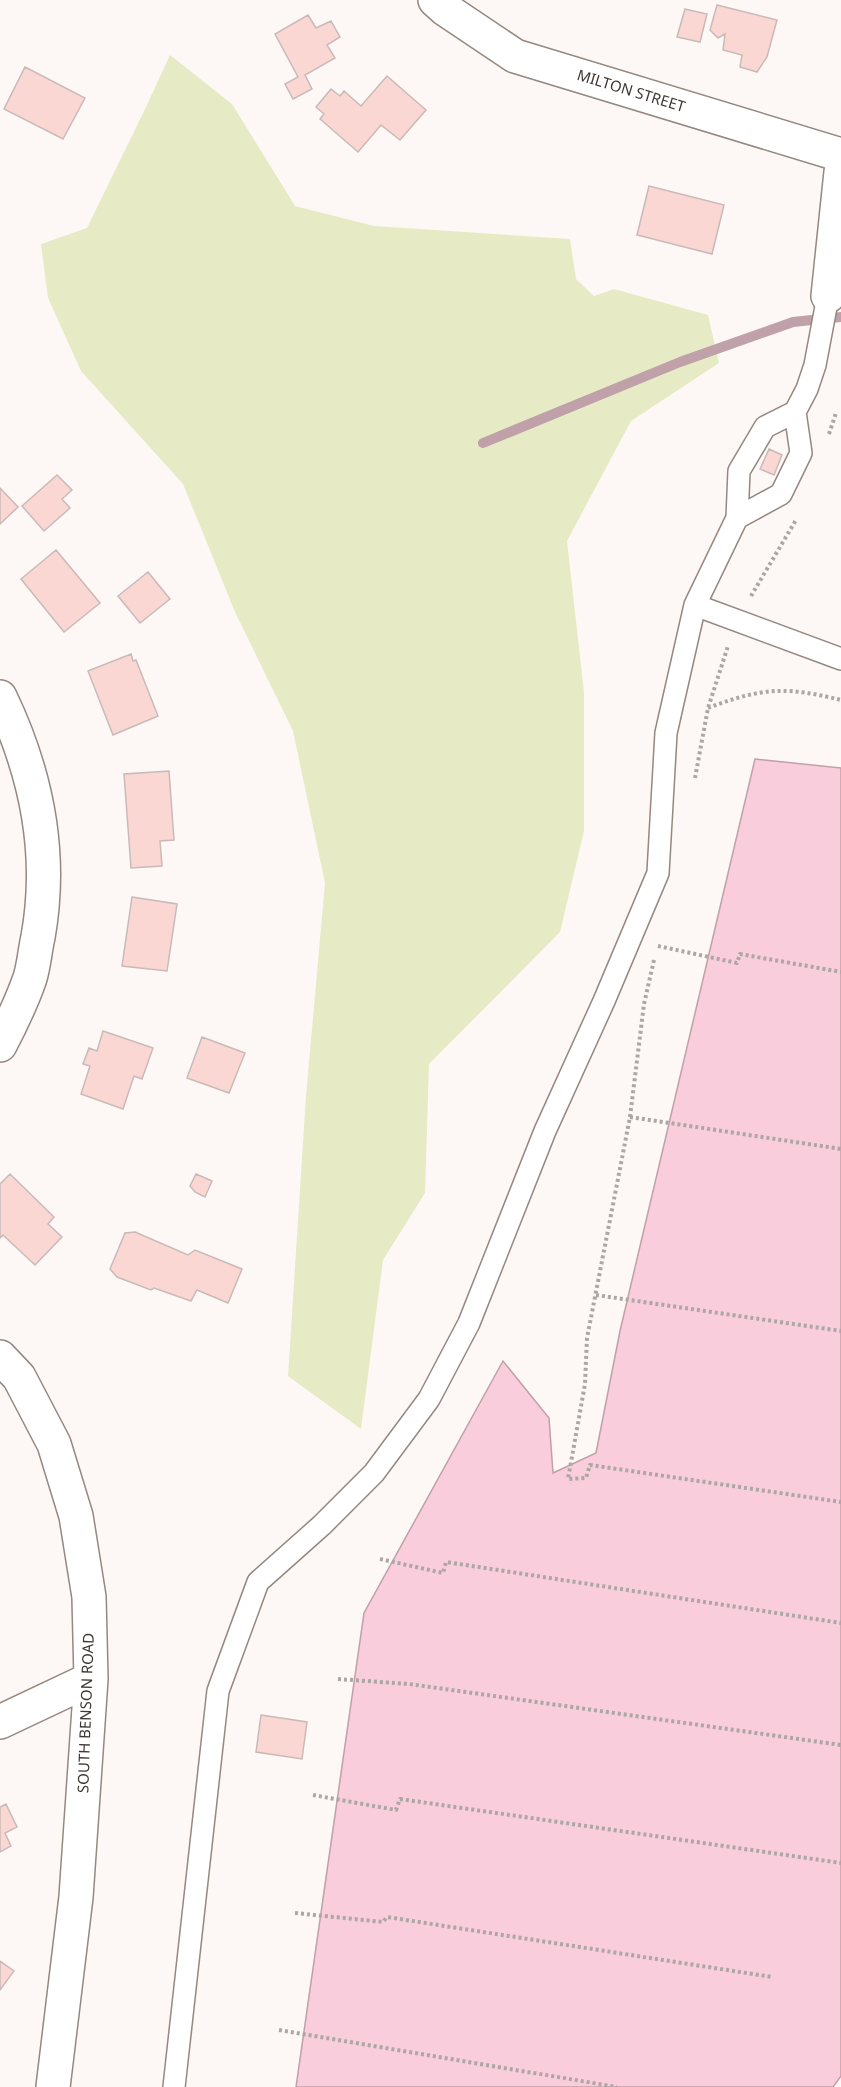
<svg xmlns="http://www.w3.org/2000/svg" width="841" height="2087" viewBox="0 0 841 2087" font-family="'Noto Sans',sans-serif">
	<rect width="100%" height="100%" fill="#fdf8f5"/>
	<path fill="#e6ebc5" d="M170,55L232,104L295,206L374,226L570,239L576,279L594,296L614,289L708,315L719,363L631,421L567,541L584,692V831L560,932L429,1064L425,1193L383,1260L361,1429L288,1376L306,1096L325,883L293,731L235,612L183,484L81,371L48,298L41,244L87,228L146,107Z"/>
	<path fill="#f9cddb" stroke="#c0a0a9" stroke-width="1.5" d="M755,759L841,768V2076L833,2087H296L364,1613L503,1361L549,1418L553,1473L596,1453L620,1331Z"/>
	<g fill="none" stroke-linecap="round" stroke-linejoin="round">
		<path stroke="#c0a0a9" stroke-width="10" d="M483,443L680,362L793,322L841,317"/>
	</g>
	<path fill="#fad7d3" stroke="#c9bab8" stroke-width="1.5" d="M717,5L777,20L767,57L757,72L740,67L742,55L723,50L725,34L718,38L710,30Z
		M685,9L707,14L700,42L677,37Z
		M308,15L316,28L331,21L340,37L327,45L335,58L305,75L312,89L293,99L285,84L298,77L275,34Z
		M25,67L85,98L63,139L4,109Z
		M387,76L426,110L400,140L381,125L358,152L320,119L324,114L316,107L331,89L340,96L344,91L361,106Z
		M649,186L724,205L712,254L637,235Z
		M769,449L782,455L774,475L760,469Z
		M57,475L72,490L62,499L70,508L44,531L22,506Z
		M0,488L18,507L0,524Z
		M56,550L100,603L64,632L21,579Z
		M148,572L170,599L140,623L118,596Z
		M131,654L133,661L136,660L158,716L113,735L88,671Z
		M169,771L174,840L160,841L162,866L131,868L124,774Z
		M132,897L177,904L167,971L122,966Z
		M103,1031L153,1048L142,1079L134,1076L123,1109L81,1094L90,1066L83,1064L89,1048L97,1051Z
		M202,1037L245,1053L229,1093L187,1078Z
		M10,1174L54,1217L48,1224L62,1237L35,1265L3,1235L0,1238V1184Z
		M196,1174L212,1181L205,1197L195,1192L190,1186Z
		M135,1232L188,1255L195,1250L242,1269L228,1303L197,1290L191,1301L154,1288L151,1290L117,1277L110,1269L125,1233Z
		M261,1715L307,1722L302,1759L256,1752Z
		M6,1804L17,1827L5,1833L11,1846L0,1852V1807Z
		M0,1961L14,1971L0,1990Z"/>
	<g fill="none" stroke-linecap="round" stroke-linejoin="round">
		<defs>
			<path id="service" d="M737,518L781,494L801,453L795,412L807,389L815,365L828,296
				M695,605L841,659
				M174,2087L218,1691L258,1582L322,1525L374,1473L429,1399L469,1323L545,1131L604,1001L658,873L666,733L695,605L737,518L739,471L765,427L795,412"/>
			<path id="minor" d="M435,0L445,9L515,56L841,155
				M828,296L841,172
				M0,697C37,774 53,853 38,937C35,950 34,965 30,978C22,1001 11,1024 0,1045
				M0,1357L19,1377L54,1444L76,1516L89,1597L91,1679L76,1897L53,2087
				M0,1722L91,1679"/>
		</defs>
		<use href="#service" stroke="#948881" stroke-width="24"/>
		<use href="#minor" stroke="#948881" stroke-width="36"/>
		<path stroke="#aca7a4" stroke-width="4" stroke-dasharray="3 3" stroke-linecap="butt" d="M829,434L836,413
			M751,596L796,520
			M708,708C729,700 753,692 776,691C797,690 821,695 841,700
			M695,778L708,708L728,646
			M658,946L737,963L740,954L841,972
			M654,960L644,1004L630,1117L587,1338L585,1384L568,1479L586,1478L590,1465L841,1502
			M630,1117L841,1149
			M596,1295L841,1331
			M380,1559L443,1573L446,1562L841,1623
			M338,1679L409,1684L841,1745
			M313,1795L396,1810L400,1799L841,1863
			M295,1913L383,1922L387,1917L772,1977
			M279,2030L617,2087"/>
		<use href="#service" stroke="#fff" stroke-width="21"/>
		<use href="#minor" stroke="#fff" stroke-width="33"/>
	</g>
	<g text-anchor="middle" stroke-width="4.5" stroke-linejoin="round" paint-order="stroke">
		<g font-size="15" fill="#3c3734" stroke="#fff">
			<text transform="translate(631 91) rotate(17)" y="5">MILTON STREET</text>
			<text transform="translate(86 1713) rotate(-88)" y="5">SOUTH BENSON ROAD</text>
		</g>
	</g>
</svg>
